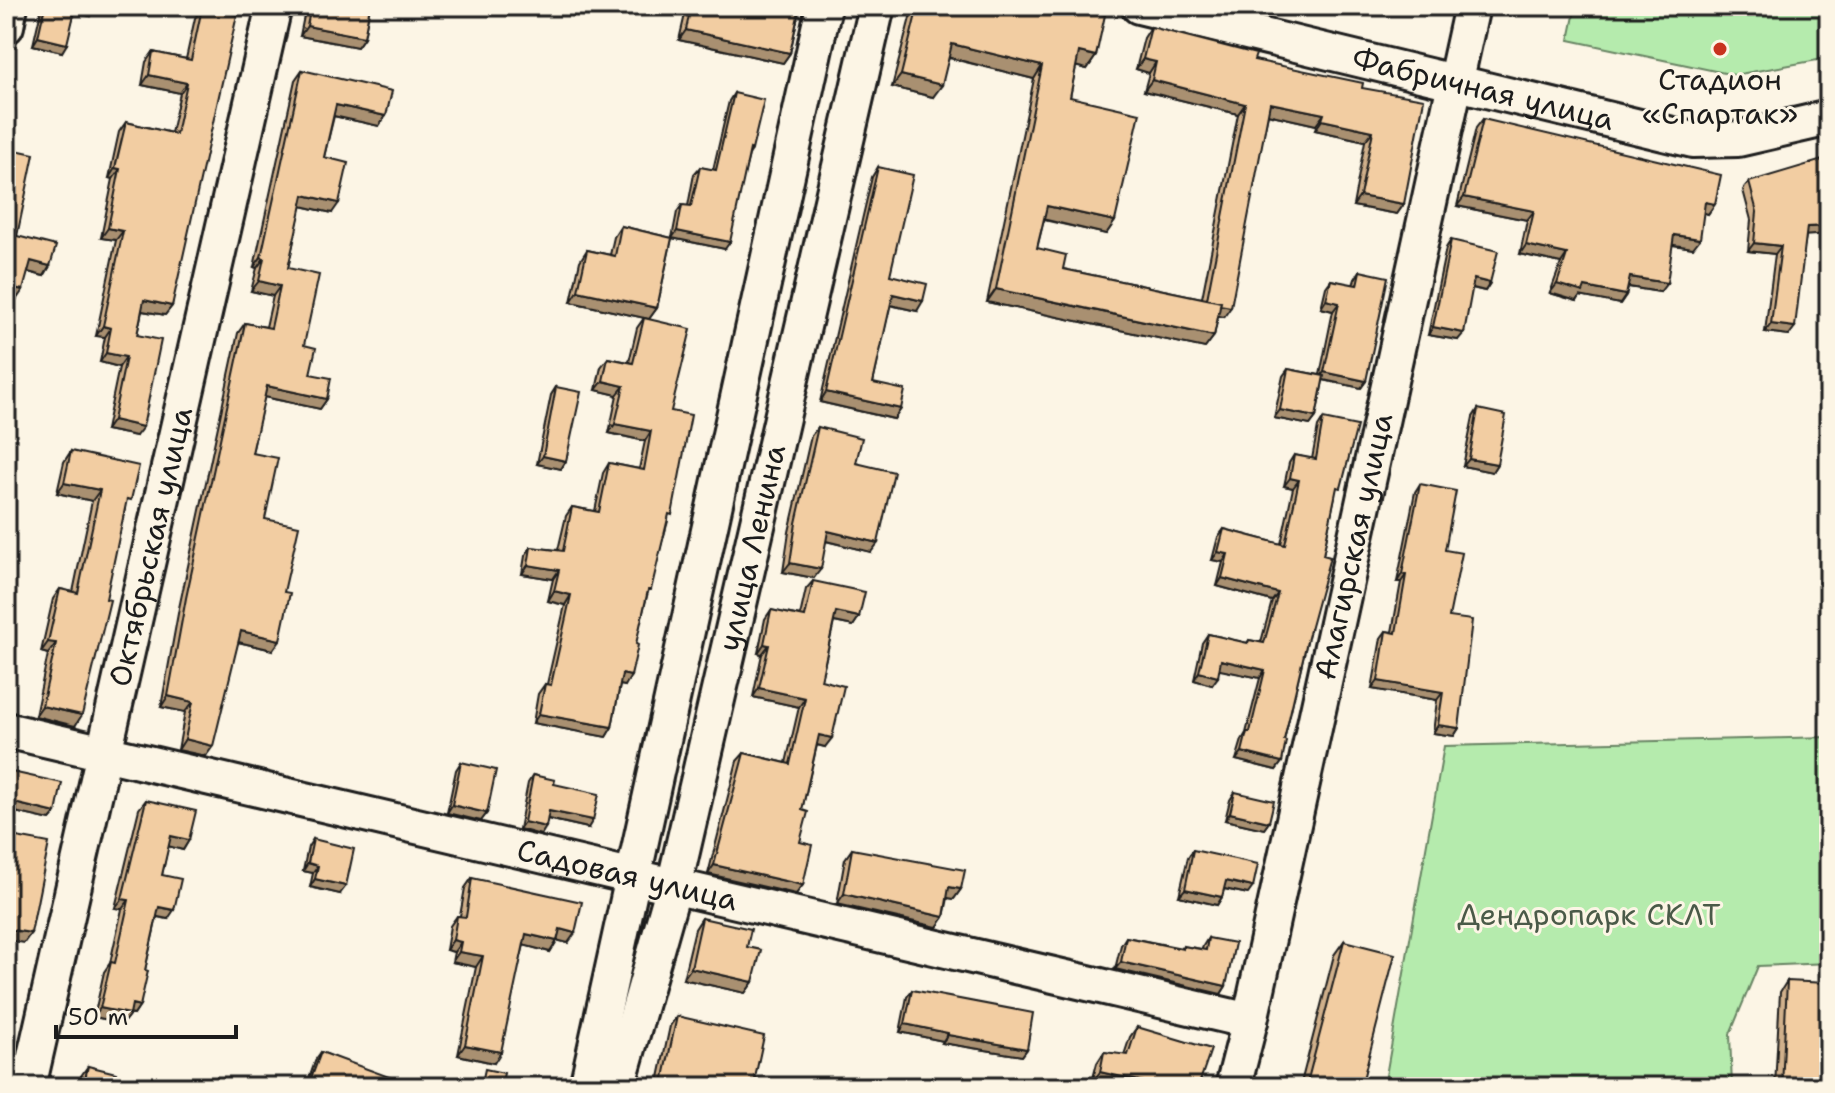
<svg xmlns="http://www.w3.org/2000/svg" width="1835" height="1093" viewBox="0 0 1835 1093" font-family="'Shantell Sans',sans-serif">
	<rect width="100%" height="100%" fill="#fcf5e5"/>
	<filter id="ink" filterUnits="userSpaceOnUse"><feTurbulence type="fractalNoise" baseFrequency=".0125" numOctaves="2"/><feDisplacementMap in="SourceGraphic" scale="16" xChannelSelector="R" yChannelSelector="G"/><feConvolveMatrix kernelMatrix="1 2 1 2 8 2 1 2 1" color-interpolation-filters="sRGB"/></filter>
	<g filter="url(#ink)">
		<path fill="#b5ebad" stroke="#688464" stroke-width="2" d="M1576,6H1829V58L1734,75L1569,40Z
			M1829,737V963L1758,966L1730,1034L1732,1087H1384L1444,746Z"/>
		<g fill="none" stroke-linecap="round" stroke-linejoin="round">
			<defs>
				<g id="minor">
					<path id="s1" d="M1139,6L1693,140L1738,139L1829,118"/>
					<path d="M6,26L10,6"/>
					<path id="s2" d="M6,730L1250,1021"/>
					<path id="s3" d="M28,1087L274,6"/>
					<path d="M587,1087L824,6"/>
					<path id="s4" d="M617,1087L674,886L877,6"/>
					<path id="s5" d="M1233,1087L1250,1021L1472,6"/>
				</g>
			</defs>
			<use href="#minor" stroke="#1c1c1c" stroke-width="40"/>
			<use href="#minor" stroke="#fcf5e5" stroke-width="34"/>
		</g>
		<path fill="#d0b08b" stroke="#1c1c1c" stroke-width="2" d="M42,6H96L90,16L75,12L62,52L33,45Z
			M306,6H370L364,37L357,47L300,36Z
			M687,6H800L790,53L783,63L679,40Z
			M913,6H1065L1096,56L1087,69L1076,66L1070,97L1115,221L1106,234L1044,220L1037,248L1063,269L1202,298L1238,114L1144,91L1149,73L1136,69L1144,38L1151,27L1254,60L1362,88L1404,204L1397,214L1353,206L1365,141L1315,130L1316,125L1268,114L1224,317L1218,316L1214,336L1205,348L987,302L1034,79L949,58L933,97L892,87Z
			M202,8L172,306L165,315L142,311L137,335L136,436L106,430L119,367L100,362L105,337L96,336L116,240L101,238L113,179L109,178L119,132L126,122L171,133L180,93L142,85L146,62L153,52L186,59L195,18Z
			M302,70L379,126L334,116L324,157L332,213L301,206L288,268L310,374L327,399L320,409L264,397L252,453L265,519L284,592L273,650L238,642L206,756L178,750L185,712L161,707L179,608L238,333L245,323L266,327L273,296L251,291L257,268L254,267L295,80Z
			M734,93L752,150L749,155L725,249L672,238L657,308L649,319L571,302L580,261L587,250L610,255L614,237L621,226L672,238L677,212L682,205L688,206L694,174L700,167L713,170L729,101Z
			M1483,119L1715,204L1708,214L1703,212L1693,248L1672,245L1660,292L1628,287L1626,295L1620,304L1580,296L1577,301L1550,293L1561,263L1520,254L1527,220L1457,206L1476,128Z
			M11,149L17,236L50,266L44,276L28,272L16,300L6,297V157Z
			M878,167L890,275L917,311L890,305L873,383L901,409L894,419L820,402L872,177Z
			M1749,182L1806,236L1789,335L1765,332L1775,254L1748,251L1751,220L1743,190Z
			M1451,240L1490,283L1485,291L1472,288L1458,340L1428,335L1446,248Z
			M1360,271L1366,381L1361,388L1323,380L1316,417L1310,425L1274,418L1283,376L1288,369L1320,375L1333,311L1321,308L1326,287L1331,280L1353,285L1355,279Z
			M644,318L671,411L668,521L647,596L625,686L620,685L612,727L606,737L533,723L538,694L545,684H547L565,605L548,601L553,579L522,574L525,556L531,547L558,550L566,516L572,507L595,511L603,473L609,463L639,469L645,441L609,433L617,395L596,390L601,367L608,358L629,362L637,328Z
			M556,387L566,461L561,469L537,464L551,395Z
			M1478,409L1497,464L1492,472L1463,466L1473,417Z
			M1323,419L1335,496L1323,555L1307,641L1284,740L1282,762L1276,770L1236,760L1242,740L1246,733L1260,678L1219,669L1212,685L1194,680L1202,643L1208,634L1247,643L1249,640L1261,642L1272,601L1217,586L1223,562L1212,560L1218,537L1224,529L1281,544L1293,488L1284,486L1289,463L1294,455L1312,459L1318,427Z
			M818,427L856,463L871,552L826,541L814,578L783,572L789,532L811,436Z
			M71,451L125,509L75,726L35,716L48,654L41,652L53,599L60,589L73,592L92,501L57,493L64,462Z
			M1420,484L1445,550L1449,617L1459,728L1454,736L1433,733L1437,700L1372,689L1381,638L1386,631L1392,632L1401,582H1397L1415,492Z
			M813,581L859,617L853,626L834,622L821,680L825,747L817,745L802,810L800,842L803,885L796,894L708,874L737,761L744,753L786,763L799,707L753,697L762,654L758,653L765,619L771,610L800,616L806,589Z
			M461,762L487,813L481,821L447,813L456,770Z
			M12,772L56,813L50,820L6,810V785L7,779Z
			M533,775L554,784L588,828L547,819L541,835L519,829L528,783Z
			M1235,792L1269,822L1264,829L1225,820L1230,800Z
			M146,800L189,840L183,850L168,846L162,875L168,919L157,917L145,970L140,1006L134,1015L130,1014L123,1023L94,1017L104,972L110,963L122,909L115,908L139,809Z
			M313,839L340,894L310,887L313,873L303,871L308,847Z
			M852,849L961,889L954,899L948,898L944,917L937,927L837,904L845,859Z
			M1193,850L1248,894L1224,889L1222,897L1217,905L1179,896L1188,857Z
			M472,878L568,943L557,940L550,952L524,945L494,1063L458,1055L476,967L452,962L454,952L446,950L450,926L457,916H460L465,888Z
			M702,918L747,947L753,982L745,993L683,979L695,929Z
			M1126,937L1182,948L1183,946L1202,949L1203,946L1208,938L1226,986L1221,994L1115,969L1121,945Z
			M1344,941L1361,1087H1300L1334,955Z
			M1787,981L1821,1087H1775L1780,992Z
			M912,990L1027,1049L1022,1056L942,1043L943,1041L900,1032L907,997Z
			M677,1016L755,1078L778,1087H657L670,1026Z
			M1137,1027L1198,1087H1115L1092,1082L1097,1063L1104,1052L1124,1055L1130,1037Z
			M321,1052L399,1084L408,1087H306L316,1059Z
			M88,1066L113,1087H79L81,1076Z"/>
		<path fill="#a99071" stroke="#1c1c1c" stroke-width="2" d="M75,6H87L95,8L90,16L72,11Z
			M307,26L364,37L357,47L300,36Z
			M686,30L790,53L783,63L679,40Z
			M38,37L67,44L62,52L33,45Z
			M952,44L1042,66L1034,79L943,56Z
			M1079,52L1096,56L1087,69L1070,65Z
			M1143,59L1156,62L1149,73L1136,69Z
			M149,75L187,83L180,93L142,85Z
			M901,75L942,85L933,97L892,87Z
			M1152,80L1245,104L1238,114L1144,91Z
			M1270,103L1324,114L1316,125L1263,113Z
			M336,105L386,116L379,126L329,115Z
			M1322,120L1373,131L1365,141L1315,130Z
			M115,168L120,169L113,179L109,178Z
			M304,195L339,203L332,213L297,205Z
			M1360,196L1404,204L1397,214L1353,206Z
			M1464,197L1534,211L1527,220L1457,206Z
			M1705,202L1715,204L1708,214L1698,211Z
			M1047,206L1115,221L1106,234L1038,218Z
			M1829,226V234L1801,236L1807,227Z
			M108,228L123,231L116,240L101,238Z
			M677,231L730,242L725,249L672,238Z
			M1674,235L1700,239L1693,248L1668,244Z
			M1754,243L1781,246L1775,254L1748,251Z
			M1526,245L1567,254L1561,263L1520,254Z
			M261,257L264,258L257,268L254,267Z
			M31,261L50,266L44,276L24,271Z
			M1630,277L1667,283L1660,292L1623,286Z
			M1474,279L1490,283L1485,291L1469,287Z
			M259,281L280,286L273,296L251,291Z
			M1557,284L1585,287L1626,295L1620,304L1580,296L1577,301L1550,293Z
			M6,286L23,290L16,300L6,297Z
			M996,289L1214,336L1205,348L987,302Z
			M578,291L657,308L649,319L571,302Z
			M893,294L923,301L917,311L886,304Z
			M144,300L172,306L165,315L137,310Z
			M1326,300L1339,303L1333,311L1321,308Z
			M1207,302L1231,307L1224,317L1199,312Z
			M1771,324L1795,327L1789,335L1765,332Z
			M103,326L111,328L105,337L96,336Z
			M1433,327L1464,333L1458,340L1428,335Z
			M106,353L126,357L119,367L100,362Z
			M1324,372L1366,381L1361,388L1319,379Z
			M603,381L624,386L617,395L596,390Z
			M267,386L327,399L320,409L260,396Z
			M826,392L901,409L894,419L820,402Z
			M1280,410L1316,417L1310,425L1274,418Z
			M113,420L143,427L136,436L106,430Z
			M615,424L651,431L645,441L609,433Z
			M543,456L566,461L561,469L537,464Z
			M1469,459L1497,464L1492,472L1463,466Z
			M1290,478L1299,480L1293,488L1284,486Z
			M64,483L100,490L92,501L57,493Z
			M828,531L878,543L871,552L822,540Z
			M1218,552L1228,554L1223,562L1212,560Z
			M790,563L821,569L814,578L783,572Z
			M528,565L559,570L553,579L522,574Z
			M1402,574L1406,575L1401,582H1397Z
			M1222,578L1278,593L1272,601L1217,586Z
			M554,591L571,595L565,605L548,601Z
			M836,612L859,617L853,626L830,621Z
			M241,631L280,640L273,650L234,641Z
			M48,642L56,643L48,654L41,652Z
			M764,644L769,645L762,654L758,653Z
			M1221,660L1265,670L1260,678L1215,669Z
			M1199,672L1218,677L1212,685L1194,680Z
			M622,674L631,676L625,686L615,684Z
			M1378,681L1443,692L1437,700L1372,689Z
			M759,688L805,698L799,707L753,697Z
			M168,696L193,702L185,712L161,707Z
			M42,706L82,715L75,726L35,716Z
			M539,714L612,727L606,737L533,723Z
			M1438,725L1459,728L1454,736L1433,733Z
			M819,735L832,738L825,747L813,744Z
			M185,739L213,746L206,756L178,750Z
			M1242,752L1282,762L1276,770L1236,760Z
			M6,801L56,813L50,820L6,810Z
			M452,805L487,813L481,821L447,813Z
			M549,811L593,820L588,828L544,818Z
			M1230,813L1269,822L1264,829L1225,820Z
			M524,822L546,827L541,835L519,829Z
			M171,836L189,840L183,850L164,845Z
			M308,863L318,866L313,873L303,871Z
			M714,865L803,885L796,894L708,874Z
			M315,879L346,886L340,894L310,887Z
			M1226,881L1253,887L1248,894L1220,888Z
			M949,887L961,889L954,899L942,897Z
			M1185,889L1222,897L1217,905L1179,896Z
			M844,894L944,917L937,927L837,904Z
			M122,899L129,900L122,909L115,908Z
			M159,907L174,910L168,919L153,916Z
			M6,929L31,933L24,943L6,940Z
			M560,929L575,933L568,943L552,939Z
			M526,934L557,941L550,952L519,944Z
			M453,940L461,942L454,952L446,950Z
			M459,952L483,956L476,967L452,962Z
			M1121,962L1226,986L1221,994L1115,969Z
			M691,968L753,982L745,993L683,979Z
			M132,1004L140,1006L134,1015L125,1013Z
			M100,1008L130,1014L123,1023L94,1017Z
			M905,1024L948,1033L943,1041L900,1032Z
			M948,1035L1027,1049L1022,1056L942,1043Z
			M465,1045L501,1052L494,1063L458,1055Z
			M1100,1072L1158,1085L1157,1087H1115L1092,1082Z"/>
		<path fill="#f2cda2" stroke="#1c1c1c" stroke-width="2" d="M45,6H76L67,44L38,37Z
			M311,6H370L364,37L307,26Z
			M691,6H800L790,53L686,30Z
			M918,6H1065L1105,15L1096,56L1079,52L1070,97L1140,113L1115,221L1047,206L1037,248L1066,255L1063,269L1221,302L1214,336L996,289L1042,66L952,44L942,85L901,75Z
			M202,8L237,15L172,306L144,300L137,335L161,340L143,427L113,420L126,357L106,353L111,328L103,326L123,231L108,228L120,169L115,168L126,122L176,134L187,83L149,75L153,52L191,60Z
			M1151,27L1256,54L1254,60L1363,83L1362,88L1424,99L1404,204L1360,196L1373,131L1322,120L1324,114L1270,103L1231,307L1220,305L1221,302L1207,299L1245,104L1152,80L1156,62L1143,59Z
			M302,70L392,91L386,116L336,105L324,157L348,163L339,203L304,195L288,268L319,275L304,345L316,348L310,374L331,378L327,399L267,386L252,453L278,458L265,519L299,526L284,592L290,593L280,640L241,631L213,746L185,739L193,702L168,696L186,598L245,323L271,328L280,286L259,281L264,258L261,257Z
			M734,93L764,100L752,150L750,149L730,242L677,231L682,205L691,206L700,167L716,170Z
			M1483,119L1721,175L1715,204L1705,202L1700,239L1674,235L1667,283L1630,277L1626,295L1585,287L1583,292L1557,284L1567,254L1526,245L1534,211L1464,197Z
			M11,149L34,154L17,236L56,246L50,266L31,261L23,290L6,286V175Z
			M1829,158V226L1807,227L1795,327L1771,324L1781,246L1754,243L1757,212L1749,182Z
			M878,167L913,175L890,275L927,284L923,301L893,294L873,383L905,390L901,409L826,392Z
			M621,226L672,238L657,308L578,291L587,250L615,256Z
			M1451,240L1498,251L1490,283L1474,279L1464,333L1433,327Z
			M1360,271L1388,277L1366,381L1324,372L1339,303L1326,300L1331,280L1357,285Z
			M644,318L691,329L671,411L691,415L672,515L669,514L651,590H648L636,644L638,645L631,676L622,674L612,727L539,714L545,684L551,685L571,595L554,591L559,570L528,565L531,547L563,551L572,507L599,512L609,463L644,470L651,431L615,424L624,386L603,381L608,358L633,363Z
			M6,347L10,348L6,366Z
			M1288,369L1324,376L1316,417L1280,410Z
			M556,387L581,392L566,461L543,456Z
			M1478,409L1506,415L1497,464L1469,459Z
			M1323,419L1357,426L1341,488L1337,487L1323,555L1330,557L1307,641L1284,740L1286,741L1282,762L1242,752L1247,732H1250L1265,670L1221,660L1218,677L1199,672L1208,634L1248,643L1249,640L1264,643L1278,593L1222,578L1228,554L1218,552L1224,529L1285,545L1299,480L1290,478L1294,455L1316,459Z
			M818,427L862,438L856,463L894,472L878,543L828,531L821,569L790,563L796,523Z
			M71,451L139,466L131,500L127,499L106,599L110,600L82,715L42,706L56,643L48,642L60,589L78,593L100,490L64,483Z
			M1420,484L1456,491L1445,550L1462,553L1449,617L1472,620L1459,728L1438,725L1443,692L1378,681L1386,631L1396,633L1406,575L1402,574Z
			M813,581L865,592L859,617L836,612L821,680L844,686L832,738L819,735L802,810L808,812L800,842L812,845L803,885L714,865L744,753L790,764L805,698L759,688L769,645L764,644L771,610L805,617Z
			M461,762L496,770L487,813L452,805Z
			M12,772L62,783L56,813L6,801Z
			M533,775L555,780L554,784L599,794L593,820L549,811L546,827L524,822Z
			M1235,792L1274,801L1269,822L1230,813Z
			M146,800L196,811L189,840L171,836L162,875L181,879L174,910L159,907L145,970L148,971L140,1006L132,1004L130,1014L100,1008L111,962L115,963L129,900L122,899Z
			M6,835L49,843L31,933L6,929Z
			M313,839L354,849L346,886L315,879L318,866L308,863Z
			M852,849L965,870L961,889L949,887L944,917L844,894Z
			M1193,850L1258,864L1253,887L1226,881L1222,897L1185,889Z
			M472,878L582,902L575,933L560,929L557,941L526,934L501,1052L465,1045L483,956L459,952L461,942L453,940L457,916L466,917Z
			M702,918L751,929L747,947L761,950L753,982L691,968Z
			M1126,937L1183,949V946L1206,950L1208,938L1235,943L1226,986L1121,962Z
			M1344,941L1395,954L1361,1087H1306Z
			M1787,981L1826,983L1821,1087H1782Z
			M912,990L1033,1013L1027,1049L948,1035V1033L905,1024Z
			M677,1016L764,1036L755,1078L779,1083L778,1087H662Z
			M1137,1027L1211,1049L1198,1087H1158V1085L1100,1072L1104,1052L1128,1055Z
			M321,1052L400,1081L399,1084L408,1087H342L337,1085L336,1087H308Z
			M88,1066L116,1073L113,1087H83Z
			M485,1069L504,1073L501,1087H481Z"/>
	</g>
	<circle fill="#c8321e" stroke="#fcf5e5" stroke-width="3" cx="1720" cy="49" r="8"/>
	<g text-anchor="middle" stroke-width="6" stroke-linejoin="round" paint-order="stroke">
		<g font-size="30" fill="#1c1c1c" stroke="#fcf5e5">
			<text x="1720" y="90">Стадион<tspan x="1720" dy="34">«Спартак»</tspan></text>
		</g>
		<g font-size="30" fill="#1c1c1c" stroke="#fcf5e5">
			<text dy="10" stroke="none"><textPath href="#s1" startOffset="354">Фабричная улица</textPath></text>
			<text dy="10" stroke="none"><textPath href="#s3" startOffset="554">Октябрьская улица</textPath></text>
			<text dy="10" stroke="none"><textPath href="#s5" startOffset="554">Алагирская улица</textPath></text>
			<text dy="10" stroke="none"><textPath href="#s4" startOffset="556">улица Ленина</textPath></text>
			<text dy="10" stroke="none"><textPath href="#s2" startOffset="638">Садовая улица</textPath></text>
		</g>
		<g font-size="30" fill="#4a5a48" stroke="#fcf5e5">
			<text x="1589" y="925">Дендропарк СКЛТ</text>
		</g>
	</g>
	<rect width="1835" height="1093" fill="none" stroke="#fcf5e5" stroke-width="32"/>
	<rect x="16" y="16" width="1803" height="1061" fill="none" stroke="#1c1c1c" stroke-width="3" filter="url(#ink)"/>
	<path d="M56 1025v12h180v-12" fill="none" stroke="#1c1c1c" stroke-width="4"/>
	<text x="68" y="1025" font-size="24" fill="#1c1c1c" stroke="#fcf5e5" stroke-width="6" paint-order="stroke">50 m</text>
</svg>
